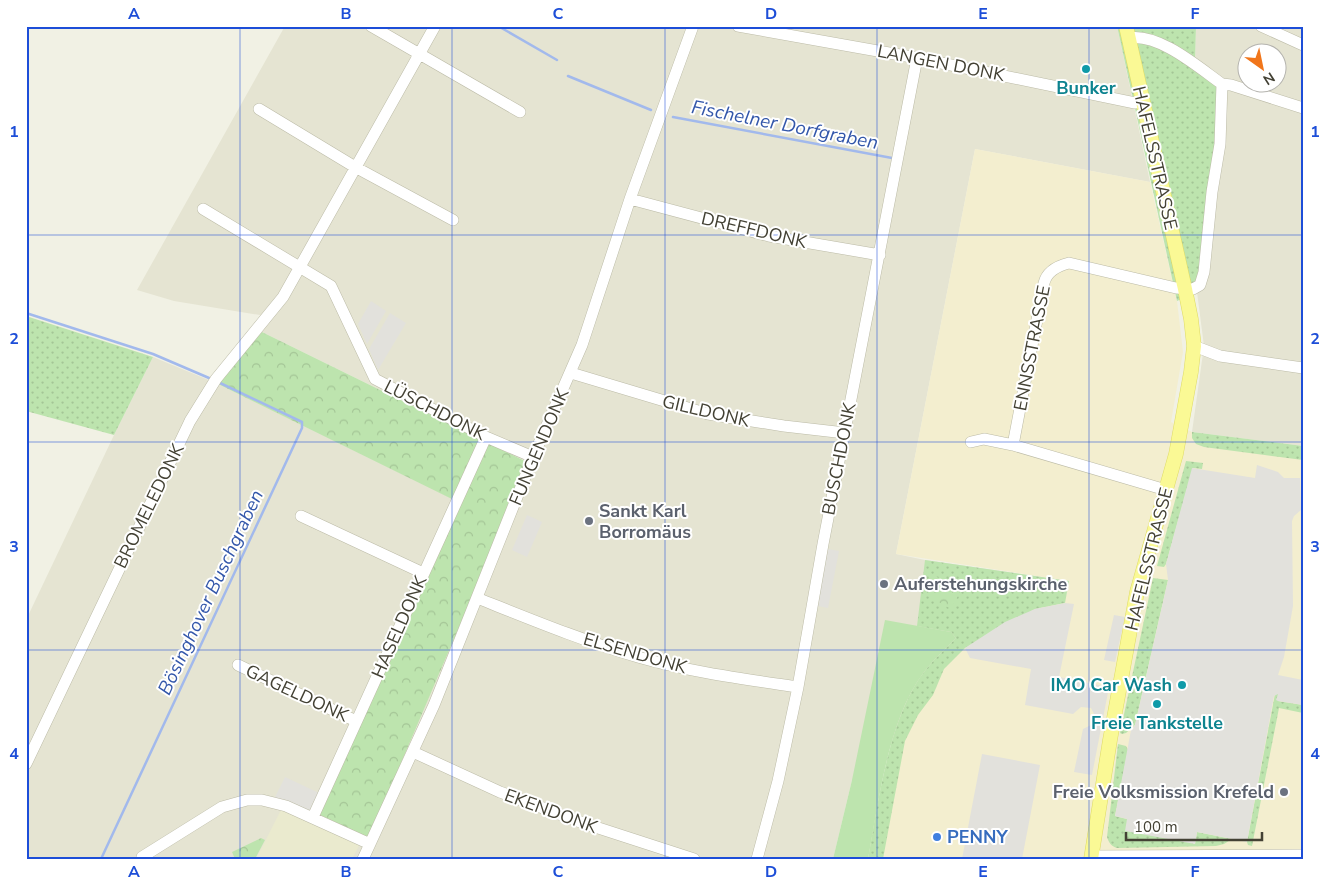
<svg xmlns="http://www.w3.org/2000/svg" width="1329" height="885" viewBox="0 0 1329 885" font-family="'Nunito Sans',sans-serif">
	<defs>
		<pattern id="grass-dots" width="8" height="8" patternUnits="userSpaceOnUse" patternTransform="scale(1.25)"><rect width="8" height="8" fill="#bde4ae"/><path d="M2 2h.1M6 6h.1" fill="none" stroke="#a4c596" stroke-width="1.8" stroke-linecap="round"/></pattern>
		<pattern id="park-crowns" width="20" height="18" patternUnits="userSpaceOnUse" patternTransform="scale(1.25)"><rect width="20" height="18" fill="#bde4ae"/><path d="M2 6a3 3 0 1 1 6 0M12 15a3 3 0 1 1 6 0" fill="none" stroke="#a4c596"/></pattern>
	</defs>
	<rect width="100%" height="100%" fill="#f1f1e4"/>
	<path fill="#e5e4d2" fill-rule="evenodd" d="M285,26H1117L1150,182L975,149L896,554L925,560L1069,581L852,780L833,859H26V620L114,435L153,357L216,383L459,502L529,463L262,332L272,317L174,301L137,290Z
		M1196,26H1303V446L1192,432L1204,346L1197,292L1195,61ZM1246,52H1276V82H1246Z"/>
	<path fill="#f3eecf" d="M975,149L1150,182L1177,301L1183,352L1171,422L1192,432L1194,438L1303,454V859H868L878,802L939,655L1066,596L1069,581L896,554Z"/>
	<path fill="#eaeace" d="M282,808L360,844L352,859H256Z"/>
	<path fill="url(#grass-dots)" d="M1117,26H1196L1195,61L1226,80L1197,292L1177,301Z
		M26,316L153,357L114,435L26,411Z
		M1192,432L1303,446V460L1204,447L1196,444L1192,438Z
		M1186,461L1203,463L1202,469L1193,468L1166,564L1164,567L1157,566Z
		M925,560L1069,581L1065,603L1035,609L965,648L944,669L933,695L918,715L905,741L883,859H868C878,802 889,718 924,672C933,660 945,649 956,638L951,632L917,626Z
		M1153,578L1168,580L1135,725L1126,733L1122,734L1120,733Z
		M1275,694H1278V701L1303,705V713L1279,708L1252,846L1248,845L1247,842Z
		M1118,744L1126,746L1128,750L1115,816L1127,819L1195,844L1197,832L1232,839L1224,844L1216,846L1117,848C1111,846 1109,843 1107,837Z"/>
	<path fill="url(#park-crowns)" d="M262,332L529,463L369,838L318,814L458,502L216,383Z
		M933,575L961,590L951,609L923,593Z
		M261,838L265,840L255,859H235L232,852Z"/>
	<path fill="#bde4ae" d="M885,620L951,632L956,638C945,649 933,660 924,672C888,719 879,801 868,859H833L852,780Z"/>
	<path fill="#e2e1dc" d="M371,301L386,311L367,344L358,324Z
		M390,313L406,323L378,370L369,349Z
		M1257,465L1278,472L1284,478H1300L1301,510L1294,516L1292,521L1293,606L1284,657L1278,675L1303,680V705L1278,701L1276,700L1278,694L1274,696L1247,842L1197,832L1195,844L1125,831L1127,819L1115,816L1131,730L1135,725L1168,580L1166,564L1192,468L1255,478Z
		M527,515L542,522L527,557L512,550Z
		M828,549L839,551L828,608L818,606Z
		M1065,603L1074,604L1059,677L1109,687L1092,775L1074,772L1083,729L1093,724L1096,718L1091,708L1081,707L1073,714L1025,705L1031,669L970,658L965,648L1005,622L1035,609Z
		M1114,615L1125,617L1115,662L1104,660Z
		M982,754L1040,765L1022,859H962Z
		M285,777L319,793L310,812L274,799Z"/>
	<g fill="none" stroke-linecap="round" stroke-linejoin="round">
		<path stroke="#a2b9ec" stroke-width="2.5" d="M498,26L557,60
			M568,76L651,110
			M673,117L892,158
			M26,313L153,354L209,378
			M101,859L302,428V422L218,382"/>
		<defs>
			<path id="minor" d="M371,26L520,112
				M738,26L917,58L1135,103L1143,102
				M1261,26L1303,45
				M1129,38C1159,33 1198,67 1222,84L1231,85L1303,108
				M259,109L355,167L453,220
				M630,199L769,236L880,255
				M203,209L331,286L375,379L486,437L533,457
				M1194,346L1220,356L1303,368
				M571,373L708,414L784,426L845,433
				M971,442L984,439L1013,445
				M1166,490L1013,445L1044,283C1047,271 1057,266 1069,263L1176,288L1193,289L1200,285L1204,272L1212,192L1220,144L1222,84
				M301,516L423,573
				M477,598C530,619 583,641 638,657C690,672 744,679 798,687
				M238,665L356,721
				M413,752L500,792L583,823L694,859
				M26,764L190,421L216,379L283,297L435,26
				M313,817L486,437
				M1091,856L1303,855
				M143,859L142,857L222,807L247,800H262L286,806L370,844
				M363,859L434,705L533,457L582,345L630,199L693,26
				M757,859L778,781L798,687L823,544L917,58"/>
			<path id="major" d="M1091,859L1110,740L1137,592L1176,454L1191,372L1194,346L1191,319L1185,289L1126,26"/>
		</defs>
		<use href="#minor" stroke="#bcbba7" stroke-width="12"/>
		<use href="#major" stroke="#dedb65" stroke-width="15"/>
		<use href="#minor" stroke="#fff" stroke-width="11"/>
		<use href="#major" stroke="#faf995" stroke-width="14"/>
	</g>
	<path fill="none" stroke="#1d4ed8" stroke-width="1" stroke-opacity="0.55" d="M240,26V859M452,26V859M665,26V859M877,26V859M1089,26V859M26,235H1303M26,442H1303M26,650H1303"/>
	<g fill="#0f9aa8" stroke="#fff" stroke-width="2">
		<circle cx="1086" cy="69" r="5"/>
		<circle cx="1182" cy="685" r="5"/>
		<circle cx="1157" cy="704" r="5"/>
	</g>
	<g fill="#6b7280" stroke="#fff" stroke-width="2">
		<circle cx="589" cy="521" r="5"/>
		<circle cx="884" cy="584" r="5"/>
		<circle cx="1284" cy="792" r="5"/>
	</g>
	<circle fill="#3f7fe0" stroke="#fff" stroke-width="2" cx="937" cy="837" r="5"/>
	<g text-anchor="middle" stroke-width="4" stroke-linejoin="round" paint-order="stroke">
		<g font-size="18" fill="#434134" stroke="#fff">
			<text transform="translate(941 63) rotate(11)" y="6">LANGEN DONK</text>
			<text transform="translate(1155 158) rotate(77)" y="6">HAFELSSTRASSE</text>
			<text transform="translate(754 230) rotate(13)" y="6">DREFFDONK</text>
			<text transform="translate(1032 348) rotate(-79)" y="6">ENNSSTRASSE</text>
			<text transform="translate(435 410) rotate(27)" y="6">LÜSCHDONK</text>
			<text transform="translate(706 411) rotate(13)" y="6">GILLDONK</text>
			<text transform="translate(539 447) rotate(-67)" y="6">FUNGENDONK</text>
			<text transform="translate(839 459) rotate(-79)" y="6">BUSCHDONK</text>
			<text transform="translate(149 506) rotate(-64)" y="6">BROMELEDONK</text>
			<text transform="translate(1149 559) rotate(-76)" y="6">HAFELSSTRASSE</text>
			<text transform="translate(399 627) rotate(-66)" y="6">HASELDONK</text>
			<text transform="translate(635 653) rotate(16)" y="6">ELSENDONK</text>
			<text transform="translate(297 693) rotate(25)" y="6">GAGELDONK</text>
			<text transform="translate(551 811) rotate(20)" y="6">EKENDONK</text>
		</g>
		<g font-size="18" font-weight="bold" fill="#0d838f" stroke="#fff">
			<text x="1086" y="94">Bunker</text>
			<text x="1172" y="691" text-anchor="end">IMO Car Wash</text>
			<text x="1157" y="729">Freie Tankstelle</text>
		</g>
		<g font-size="18" font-weight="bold" fill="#5b616d" stroke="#fff" text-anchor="start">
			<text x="599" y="517">Sankt Karl<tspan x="599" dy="21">Borromäus</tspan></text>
			<text x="894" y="590">Auferstehungskirche</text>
			<text x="1274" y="798" text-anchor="end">Freie Volksmission Krefeld</text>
		</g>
		<g font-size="18" font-weight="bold" fill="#366cbe" stroke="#fff" text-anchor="start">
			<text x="947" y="843">PENNY</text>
		</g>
		<g font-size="19" font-style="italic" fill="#3357aa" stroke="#fff">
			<text transform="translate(785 124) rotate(11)" y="7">Fischelner Dorfgraben</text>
			<text transform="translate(210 592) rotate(-65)" y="7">Bösinghover Buschgraben</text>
		</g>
	</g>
	<rect width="1329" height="885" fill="none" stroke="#ffffff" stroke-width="55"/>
	<g transform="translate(1262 68) rotate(147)"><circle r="24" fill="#ffffff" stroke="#b4b3ae"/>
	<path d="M0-4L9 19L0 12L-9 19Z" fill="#f1761b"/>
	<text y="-8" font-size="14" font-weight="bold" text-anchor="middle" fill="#434134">N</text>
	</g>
	<path d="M1126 832v8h136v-8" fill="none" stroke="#434134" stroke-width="2.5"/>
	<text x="1134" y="832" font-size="15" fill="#434134" stroke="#ffffff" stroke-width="4" paint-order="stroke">100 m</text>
	<rect x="28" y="28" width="1274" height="830" fill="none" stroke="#1d4ed8" stroke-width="2"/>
	<g font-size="16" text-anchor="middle" font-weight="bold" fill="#1d4ed8">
		<text x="134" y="19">A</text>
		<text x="346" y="19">B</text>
		<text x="558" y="19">C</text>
		<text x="771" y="19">D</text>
		<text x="983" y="19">E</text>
		<text x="1195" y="19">F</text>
		<text x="14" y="137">1</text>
		<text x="1315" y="137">1</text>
		<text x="14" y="344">2</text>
		<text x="1315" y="344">2</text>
		<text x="14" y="552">3</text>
		<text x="1315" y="552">3</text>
		<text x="14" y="759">4</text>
		<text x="1315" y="759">4</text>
		<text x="134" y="877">A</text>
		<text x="346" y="877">B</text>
		<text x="558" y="877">C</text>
		<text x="771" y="877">D</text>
		<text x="983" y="877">E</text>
		<text x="1195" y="877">F</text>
	</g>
</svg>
